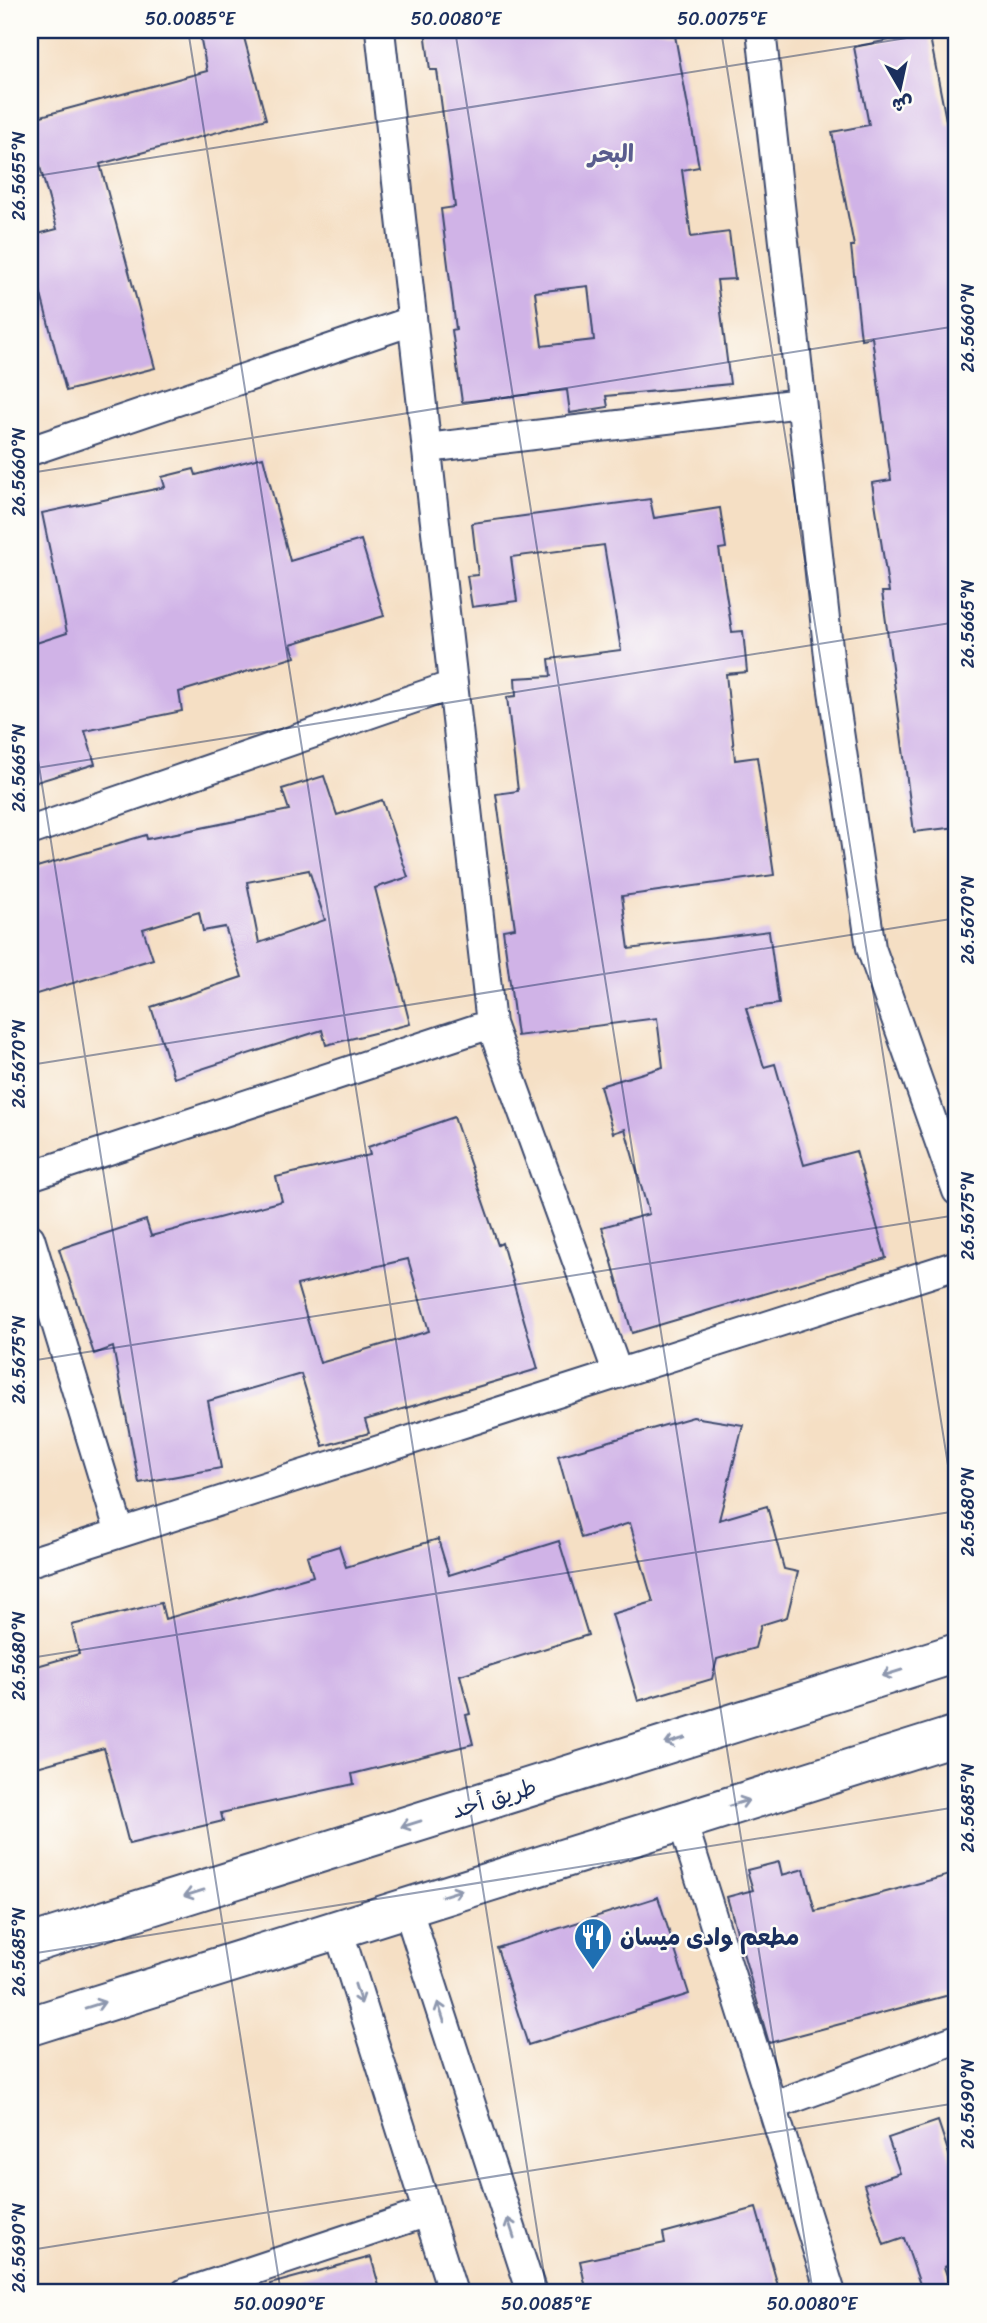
<svg xmlns="http://www.w3.org/2000/svg" width="987" height="2323" viewBox="0 0 987 2323" font-family="Sriracha,'Playpen Sans Arabic',sans-serif">
	<rect width="100%" height="100%" fill="#fdfcf7"/>
	<filter id="ink" filterUnits="userSpaceOnUse"><feTurbulence type="fractalNoise" baseFrequency=".0143" numOctaves="2"/><feDisplacementMap in="SourceGraphic" scale="14" xChannelSelector="R" yChannelSelector="G"/><feConvolveMatrix kernelMatrix="1 2 1 2 8 2 1 2 1" color-interpolation-filters="sRGB"/></filter>
	<filter id="wash" filterUnits="userSpaceOnUse"><feTurbulence type="fractalNoise" baseFrequency=".00686" numOctaves="4" result="noise"/><feDisplacementMap in="SourceGraphic" scale="28" xChannelSelector="R" yChannelSelector="G"/><feGaussianBlur stdDeviation="1.57" result="paint"/><feColorMatrix in="noise" values="0 0 0 0 0 0 0 0 0 0 0 0 0 0 0 0 0 1.4 0 .05"/><feComposite in="paint" operator="in"/></filter>
	<g filter="url(#wash)">
		<rect width="100%" height="100%" fill="#f5dfc4"/>
		<g id="blocks">
			<path fill="#d0b3e7" fill-rule="evenodd" d="M199,30H242L266,119L100,164L155,368L66,391L30,252V236L57,229L30,130V119L207,71Z
				M425,30H674L699,167L682,170L691,237L729,232L735,279L717,280L730,384L606,396L608,407L570,413L567,390L462,402L452,330L456,329L441,209L455,207L437,70H430ZM588,286L594,340L542,346L535,292Z
				M929,32L947,125L954,124L957,140V827L914,832L882,592H889L872,483L891,480L872,337L861,339L851,246H854L832,132L869,125L854,47Z
				M263,457L290,561L361,540L384,616L291,644L295,657L179,692L182,711L85,731L95,764L30,784V645L67,633L42,513L165,487L162,477L194,469L196,475Z
				M650,499L654,518L720,508L726,548L719,549L732,632L743,631L747,672L726,674L735,760L757,757L774,875L622,896L629,949L769,931L779,1004L746,1008L764,1067L775,1064L804,1165L856,1151L886,1258L632,1333L602,1227L649,1214L625,1129L613,1133L600,1086L663,1067L657,1018L517,1036L503,930L515,928L496,794L518,791L507,697L516,696L515,678L551,676L549,659L621,650L604,545L511,557L517,601L472,607L467,576L478,575L472,523Z
				M324,776L337,815L382,800L408,877L375,888L410,1024L326,1045L322,1030L174,1078L151,1007L242,977L225,927L203,931L199,912L143,929L153,959L30,996V869L146,835L147,839L289,810L282,789ZM309,870L325,920L259,943L247,882Z
				M454,1117L498,1245L502,1243L538,1369L365,1420L369,1433L323,1446L301,1374L208,1401L221,1468L139,1483L113,1347L94,1354L59,1249L146,1220L151,1236L282,1201L276,1177L370,1155L368,1147ZM408,1259L429,1331L320,1363L297,1285Z
				M693,1417L743,1425L719,1520L767,1506L784,1569L798,1572L787,1617L761,1625L755,1648L717,1659L712,1679L638,1701L612,1614L653,1602L630,1523L581,1538L558,1456Z
				M438,1539L449,1575L559,1541L588,1635L460,1675L470,1714L466,1715L473,1744L352,1774L354,1784L221,1813L223,1821L129,1844L104,1748L30,1769V1668L79,1654L72,1625L161,1603L165,1619L313,1576L307,1556L339,1546L346,1567Z
				M779,1862L782,1875L804,1869L815,1911L957,1873V1993L769,2043L727,1897L753,1890L747,1870Z
				M658,1897L689,1994L528,2045L497,1948Z
				M938,2121L957,2178V2262L944,2267L953,2293H923L904,2238L884,2245L864,2185L900,2173L888,2138Z
				M756,2208L780,2293H587L580,2261L665,2243L663,2233Z
				M371,2257L381,2293H271L270,2284Z"/>
		</g>
	</g>
	<g filter="url(#ink)">
		<use href="#blocks" fill-opacity="0" stroke="#3c496d" stroke-width="2"/>
		<g fill="none" stroke-linecap="round" stroke-linejoin="round">
			<defs>
				<path id="minor" d="M380,30L491,1024L618,1374
					M761,30L832,684L871,948L957,1191
					M427,448L801,403
					M30,451L412,321
					M30,831L453,685
					M30,1176L491,1024
					M30,1238L120,1533
					M30,1562L957,1265
					M682,1821L831,2293
					M407,1907L532,2293
					M338,1929L453,2293
					M772,2106L957,2039
					M185,2293L428,2212"/>
				<path id="primary" d="M30,1944L957,1653
					M30,2026L957,1735"/>
			</defs>
			<use href="#minor" stroke="#3c496d" stroke-width="32"/>
			<use href="#primary" stroke="#3c496d" stroke-width="42"/>
			<use href="#minor" stroke="#fff" stroke-width="28"/>
			<use href="#primary" stroke="#fff" stroke-width="38"/>
		</g>
		<defs><path id="oneway-shaft" d="M-6 0H5M1.5-3L5.5 0L1.5 3" fill="none" stroke-width="1.6" stroke-linecap="round" stroke-linejoin="round" transform="scale(1.75)"/></defs>
		<g stroke="#8d97ae">
			<use href="#oneway-shaft" transform="translate(892 1673) rotate(163)"/>
			<use href="#oneway-shaft" transform="translate(675 1741) rotate(163)"/>
			<use href="#oneway-shaft" transform="translate(739 1803) rotate(-17)"/>
			<use href="#oneway-shaft" transform="translate(411 1824) rotate(163)"/>
			<use href="#oneway-shaft" transform="translate(194 1893) rotate(163)"/>
			<use href="#oneway-shaft" transform="translate(452 1893) rotate(-17)"/>
			<use href="#oneway-shaft" transform="translate(358 1994) rotate(72)"/>
			<use href="#oneway-shaft" transform="translate(95 2005) rotate(-17)"/>
			<use href="#oneway-shaft" transform="translate(441 2012) rotate(-108)"/>
			<use href="#oneway-shaft" transform="translate(511 2228) rotate(-108)"/>
		</g>
	</g>
	<path fill="none" stroke="#1b2f5e" stroke-width="2" stroke-opacity="0.45" d="M188,30L547,2293M455,30L813,2293M721,30L957,1522M30,177L957,30M30,473L957,326M30,709L281,2293M30,769L957,622M30,1065L957,918M30,1361L957,1215M30,1658L957,1511M30,1954L957,1807M30,2250L957,2103"/>
	<defs>
		<symbol id="restaurant-pin" viewBox="-11 -11 22 30"><path d="M0 17L-7.5 6A9.5 9.5 0 1 1 7.5 6Z" fill="#1f6fb2" stroke="#fdfcf7"/><path d="M-5-6h1v4h1v-4h1v4h1v-4h1v5L-1.5 .5V6h-2V.5L-5-1ZM5-6V6H3V1.5H1.5Q1.5-4 5-6Z" fill="#fff"/></symbol>
	</defs>
	<g fill-rule="evenodd">
		<use href="#restaurant-pin" x="571" y="1915" width="44" height="60"/>
	</g>
	<g text-anchor="middle" stroke-width="5" stroke-linejoin="round" paint-order="stroke">
		<g font-size="23" fill="#1b2f5e" stroke="#fdfcf7">
			<text transform="translate(494 1798) rotate(-17)" y="8">طريق أحد</text>
		</g>
		<g font-size="23" font-weight="bold" fill="#1b2f5e" stroke="#fdfcf7" text-anchor="start">
			<text x="620" y="1945">مطعم وادى ميسان</text>
		</g>
		<g font-size="24" font-weight="bold" fill="#5a5d8e" stroke="#fdfcf7">
			<text x="611" y="162">البحر</text>
		</g>
	</g>
	<rect width="987" height="2323" fill="none" stroke="#fdfcf7" stroke-width="77"/>
	<g transform="translate(900 88) rotate(171)" stroke="#fdfcf7" stroke-width="5" paint-order="stroke">
	<path d="M0-5L12 26L0 18L-12 26Z" fill="#1b2f5e"/>
	<text y="-10" font-size="19" font-weight="bold" text-anchor="middle" fill="#1b2f5e">ش</text>
	</g>
	<rect x="38" y="38" width="910" height="2246" fill="none" stroke="#1b2f5e" stroke-width="2.5"/>
	<g font-size="18" text-anchor="middle" fill="#1b2f5e">
		<text x="190" y="25">50.0085°E</text>
		<text x="456" y="25">50.0080°E</text>
		<text x="722" y="25">50.0075°E</text>
		<text transform="translate(19 176) rotate(-90)" y="6">26.5655°N</text>
		<text transform="translate(968 328) rotate(-90)" y="6">26.5660°N</text>
		<text transform="translate(19 472) rotate(-90)" y="6">26.5660°N</text>
		<text transform="translate(968 624) rotate(-90)" y="6">26.5665°N</text>
		<text transform="translate(19 768) rotate(-90)" y="6">26.5665°N</text>
		<text transform="translate(968 920) rotate(-90)" y="6">26.5670°N</text>
		<text transform="translate(19 1064) rotate(-90)" y="6">26.5670°N</text>
		<text transform="translate(968 1216) rotate(-90)" y="6">26.5675°N</text>
		<text transform="translate(19 1360) rotate(-90)" y="6">26.5675°N</text>
		<text transform="translate(968 1512) rotate(-90)" y="6">26.5680°N</text>
		<text transform="translate(19 1656) rotate(-90)" y="6">26.5680°N</text>
		<text transform="translate(968 1808) rotate(-90)" y="6">26.5685°N</text>
		<text transform="translate(19 1952) rotate(-90)" y="6">26.5685°N</text>
		<text transform="translate(968 2104) rotate(-90)" y="6">26.5690°N</text>
		<text transform="translate(19 2248) rotate(-90)" y="6">26.5690°N</text>
		<text x="279" y="2310">50.0090°E</text>
		<text x="546" y="2310">50.0085°E</text>
		<text x="812" y="2310">50.0080°E</text>
	</g>
</svg>
